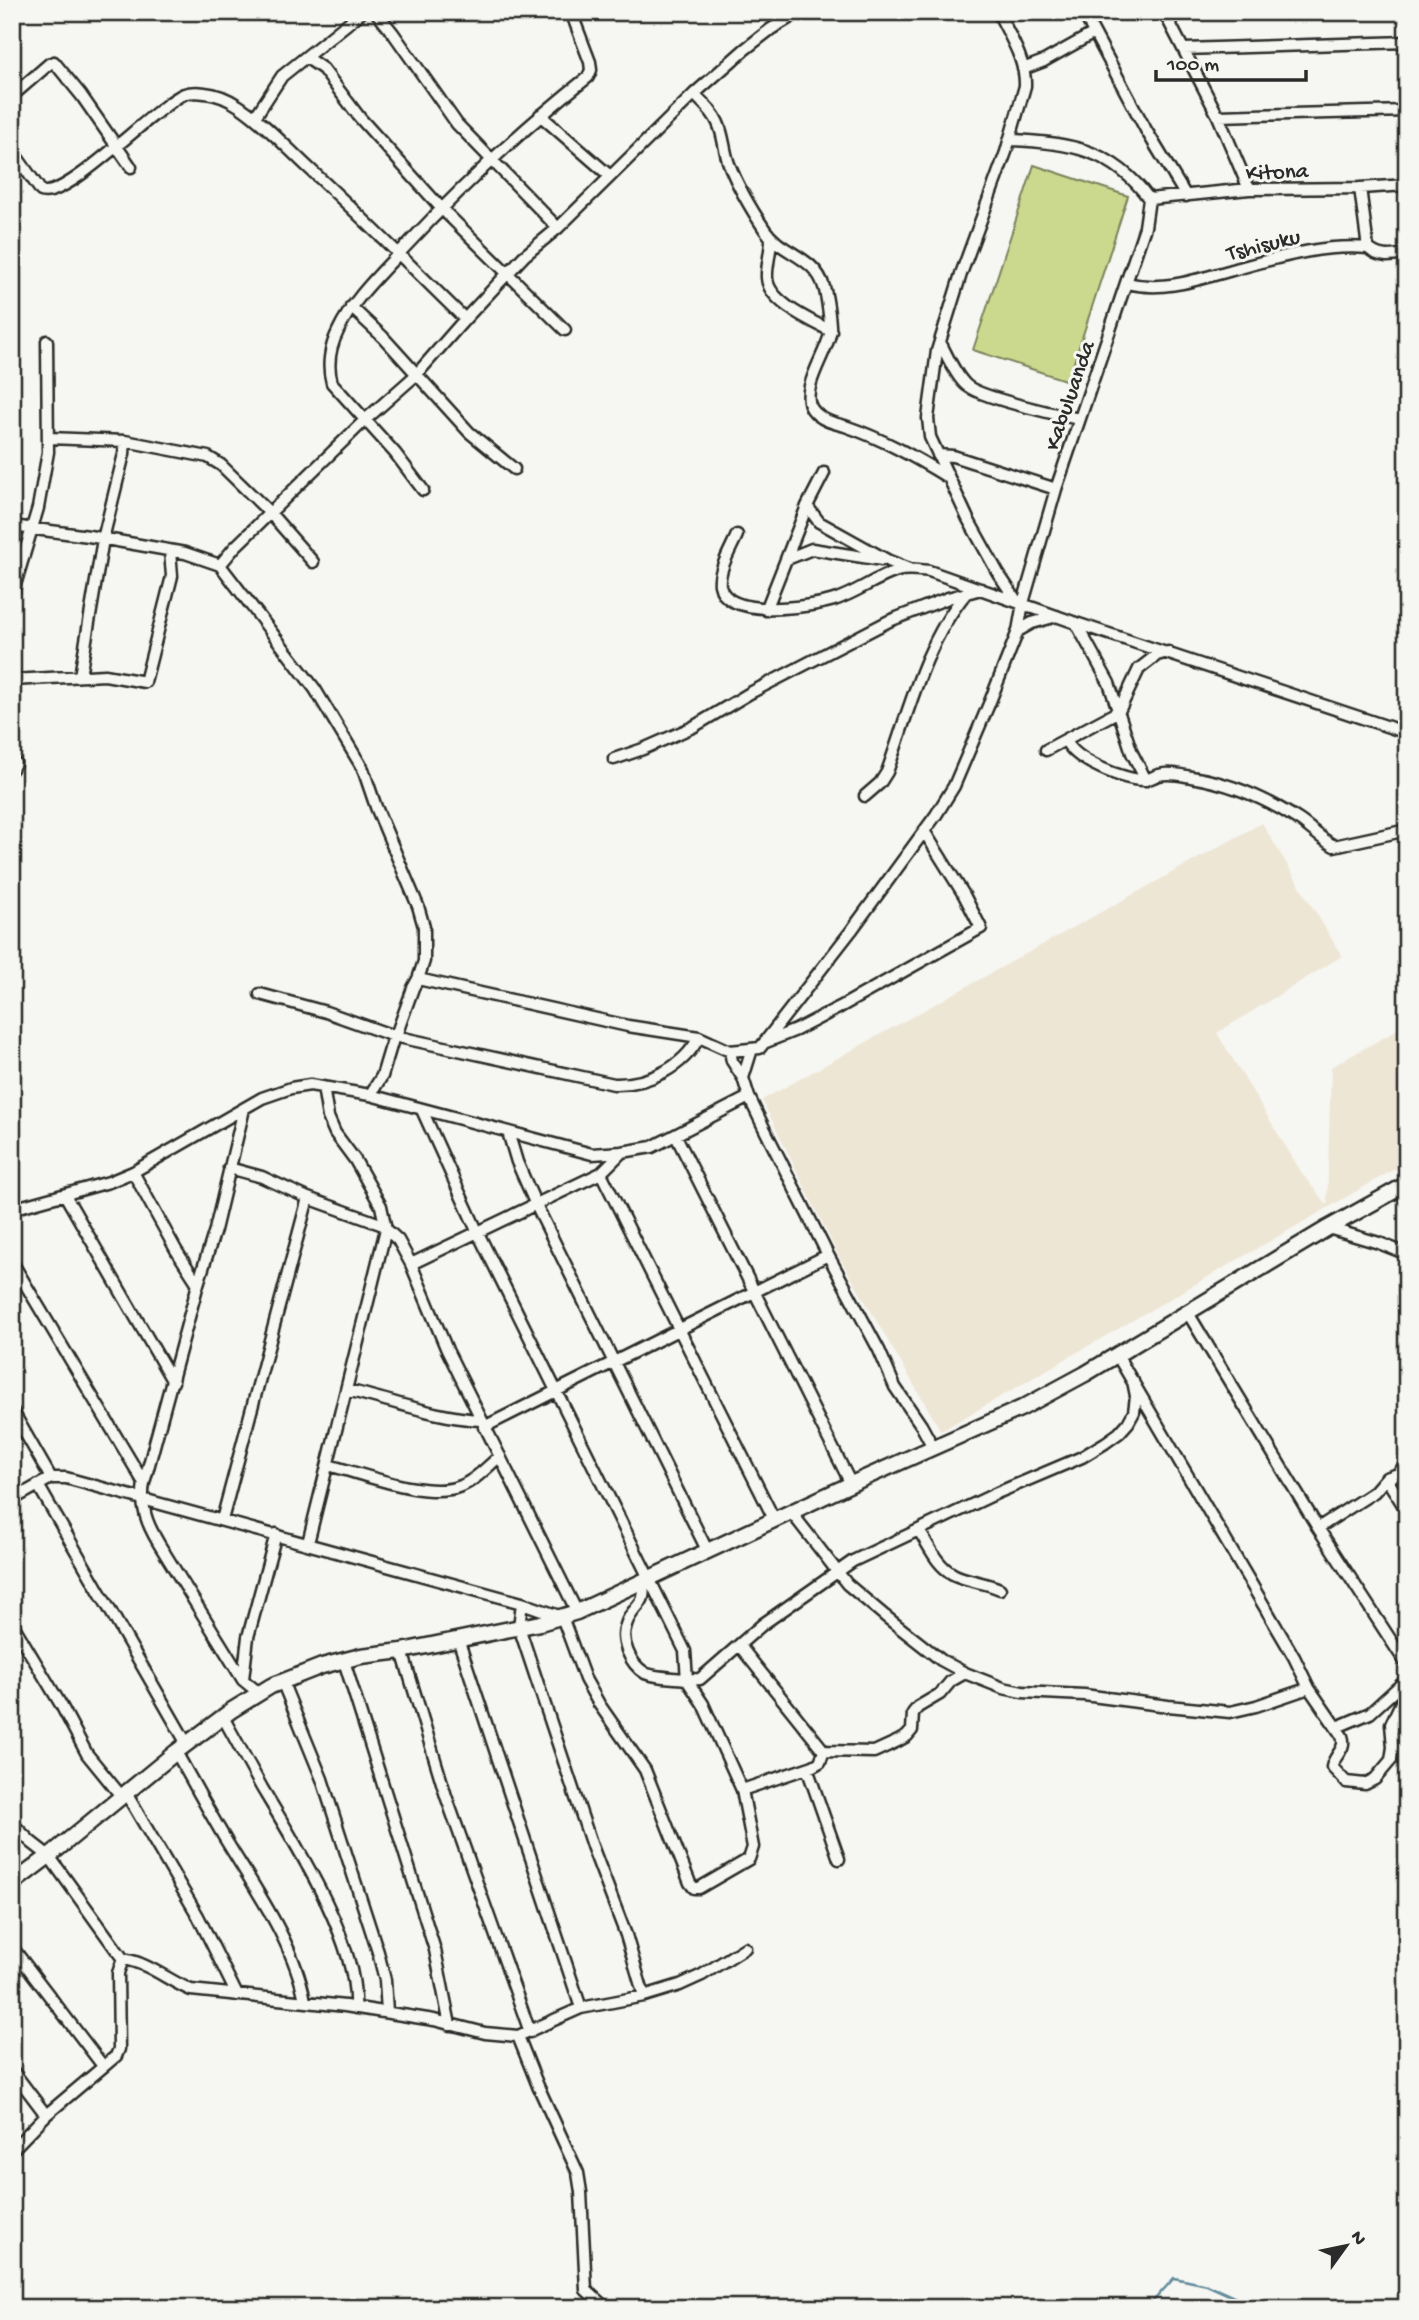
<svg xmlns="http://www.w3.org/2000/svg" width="1419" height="2320" viewBox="0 0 1419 2320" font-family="'Gochi Hand',sans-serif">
	<rect width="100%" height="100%" fill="#f6f6f2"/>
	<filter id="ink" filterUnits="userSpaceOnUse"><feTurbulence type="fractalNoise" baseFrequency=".0143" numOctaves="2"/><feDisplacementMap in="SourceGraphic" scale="14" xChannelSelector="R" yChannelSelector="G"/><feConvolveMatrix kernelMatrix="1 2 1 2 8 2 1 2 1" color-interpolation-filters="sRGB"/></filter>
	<g filter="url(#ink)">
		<path fill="#eee6d5" d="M1262,823L1342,956L1217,1033L1303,1175L1327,1205L1331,1067L1390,1034L1407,1022V1162L941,1431L838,1255L762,1100Z"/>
		<path fill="#cad98d" stroke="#7a825c" stroke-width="2" d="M1034,165L1128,196L1068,381L973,350Z"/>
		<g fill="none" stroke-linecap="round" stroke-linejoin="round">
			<path stroke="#608a9b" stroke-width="2.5" d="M1147,2308L1174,2278L1207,2285L1258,2308"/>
			<defs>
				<path id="street" d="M376,12L393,33L457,124L558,228
					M998,12C1009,35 1026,60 1025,86L1006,152L961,274L937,351L928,418L930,437L968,519L998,573L1016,600
					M1083,12L1146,130L1186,196
					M1164,12L1218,116L1249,189
					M1184,49L1407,42
					M307,58L323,69L360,118L442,209L565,330
					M1023,69L1044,61L1094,33
					M694,94C703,103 713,111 718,123C724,136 724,151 729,164C738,187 751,209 765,230C781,254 815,256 824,287C827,296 831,325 830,334C826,354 799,391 812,409C820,420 833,423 845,426C883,439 915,457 949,478
					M12,96L49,64L54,62L81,95L131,167
					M540,115L610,176
					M1218,116L1407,111
					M255,117L282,76L362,12
					M1010,140C1068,142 1113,149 1149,199
					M12,150L41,191C65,202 155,106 184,94C190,92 198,92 205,93C217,94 230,100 239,106C266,124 288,149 311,170C364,219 414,269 465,319
					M1360,188L1368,248
					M1149,199L1249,189L1360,188L1407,185
					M771,239C771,251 766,268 767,278C768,302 812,321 831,331
					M1127,283C1163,292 1196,280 1232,270C1277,258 1321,244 1368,248C1380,259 1392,256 1407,254
					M351,307L383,337L469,432L514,469
					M940,342C947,355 954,373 965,384C976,397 1059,415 1079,419
					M49,438L125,441L208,457L221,465L270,513L313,562
					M938,455L953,456L1056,489
					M423,490L395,453L332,383C327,366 330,347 338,331C353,299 380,274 404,248C461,187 522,129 588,77L591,70L590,62L571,12
					M807,506L819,522L889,561L909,569
					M12,526L89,536L185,553L220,565L315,689L363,769L376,807L418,906L424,927V961L418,979L628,1026L699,1037L730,1051L760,1048L851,931L936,815L954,786L989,704L1018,631L1023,603L1056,489L1145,227L1149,199
					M737,535C731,549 718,570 720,585C726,620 811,607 834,600C856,593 875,578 897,571C908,568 918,570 929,571L1076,623L1407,733
					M787,559L812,549L882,560
					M220,565L235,547L365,420L416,375L465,319L524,256L558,228L694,94L744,50L771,29L799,12
					M12,595L38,508L48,452L47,341
					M766,610L807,506L824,473
					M1076,623L1109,683L1132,753L1146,780
					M1018,631L1032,623L1057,616
					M80,676L103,539L124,454L125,441
					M12,680L105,675L145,682L172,576L170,551
					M1066,740C1073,760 1123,780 1144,780C1149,780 1153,776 1159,775C1169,772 1181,775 1191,777C1229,783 1267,799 1299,820C1311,828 1321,839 1334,846L1407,830
					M1046,750L1119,711L1139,669L1157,655L1168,652
					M12,759L15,763L12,769
					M614,759L643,749L693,727L750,693L889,621L948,598L981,589
					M865,796L880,783L887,772C909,711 925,642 967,592
					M260,994L326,1012L394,1036L614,1084C648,1085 684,1067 699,1037
					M766,1042L796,1030L840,1007L981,928L964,895L924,831
					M730,1051L732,1061L743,1078L749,1097L765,1130L828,1255L879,1350L895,1387L921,1425L933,1447
					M743,1078L752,1049
					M323,1087L328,1117L335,1133L355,1160L381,1206L386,1229L398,1240L411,1264L447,1350L577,1612
					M370,1095L382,1076L394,1036L398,1030L413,988L418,979
					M244,1109L215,1230L198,1284L144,1483C140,1507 147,1524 159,1544L243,1680L259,1693
					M508,1132L517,1162L536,1205L708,1552
					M676,1136L851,1484
					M229,1168L262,1177L308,1198L383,1225
					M133,1172L176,1250L198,1284
					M601,1173L774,1519
					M65,1195L173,1382
					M12,1209L109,1182L133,1172L262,1098L291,1088L310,1085L370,1095L592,1154L622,1152
					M1328,1228L1379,1243L1407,1254
					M12,1262L144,1483
					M411,1264L601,1173L622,1152L652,1147L749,1097
					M1188,1313L1318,1528L1407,1665
					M1117,1355L1294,1657L1309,1688L1342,1736C1347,1750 1334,1754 1332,1767L1346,1782L1365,1784L1375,1779L1391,1760L1393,1747L1391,1724L1401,1703L1407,1679
					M346,1390C392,1400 433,1417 480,1420
					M12,1410L51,1478
					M484,1427L828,1255
					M328,1465C364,1474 427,1500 461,1486C476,1480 488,1466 500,1456
					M1386,1478L1407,1511
					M38,1485L187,1744
					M12,1500L51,1478H66L522,1603L562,1617L585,1679L599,1704L645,1770L690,1883L694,1888H699L749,1859L753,1847L742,1790L703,1704L687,1680L685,1651L478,1233L422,1110
					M791,1512L847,1584L885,1616L941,1660L965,1673L1003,1688L1022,1692L1084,1695L1168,1706L1230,1712L1256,1706L1309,1688
					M222,1520L308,1198
					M1318,1528L1374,1492L1386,1478L1398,1474L1407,1462
					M919,1531C929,1545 936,1565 953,1574C965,1581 985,1582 1000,1589
					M308,1543L386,1229
					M642,1581C649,1607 632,1604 626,1625C620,1641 630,1664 645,1673C652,1677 692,1680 700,1679L763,1624L853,1561L997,1493L1082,1457L1105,1443L1119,1433L1128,1423L1134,1412L1136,1396L1133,1381
					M522,1603L519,1627L592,1846L626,1935L644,1996
					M12,1623L61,1705L87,1754L122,1797
					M458,1639L581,2008
					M739,1645L824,1751
					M402,1651L446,1796L530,2032
					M344,1661L435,1950L450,2025
					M243,1679L248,1637L276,1534
					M282,1681L322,1779L378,1952L385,1980L387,2012
					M223,1717C236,1741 249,1764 262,1788C295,1843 359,1943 355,2008
					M1391,1724L1407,1730
					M1337,1727L1370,1713L1406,1680
					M176,1752C193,1782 209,1812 227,1842C256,1890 295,1945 305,2001
					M807,1768L839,1859
					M742,1790L813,1766L820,1762L824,1751L874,1752L898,1741L907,1736L912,1730L913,1713L918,1707L940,1694L951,1681L965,1673
					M126,1793L198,1916L237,1995
					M12,1823L31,1842L49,1856L123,1959
					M12,1947L103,2066
					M518,2036L538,2086L578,2173L581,2192L586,2290L606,2308
					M12,2070L46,2115
					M12,2150L46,2115L116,2056L119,2049L118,1973L123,1959C149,1963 167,1980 191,1990L345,2006L434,2020L485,2033L518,2036L581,2008L644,1996L680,1985L702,1975L745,1948"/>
				<path id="secondary" d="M12,1884L49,1856L176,1752L232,1710L271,1686L322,1666L361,1656L402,1651L540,1623L577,1612L851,1484L1022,1408L1085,1374L1328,1228L1407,1184"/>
			</defs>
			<use href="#street" stroke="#2b2b2b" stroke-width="15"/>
			<use href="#secondary" stroke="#2b2b2b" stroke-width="19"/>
			<use href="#street" stroke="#f6f6f2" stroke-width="10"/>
			<use href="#secondary" stroke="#f6f6f2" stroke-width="14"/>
		</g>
	</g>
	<g text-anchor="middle" stroke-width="6" stroke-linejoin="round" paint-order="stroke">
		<g font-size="23" fill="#2b2b2b" stroke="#f6f6f2">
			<text transform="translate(1277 170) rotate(-2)" y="8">Kitona</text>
			<text transform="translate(1263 243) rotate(-14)" y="8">Tshisuku</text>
			<text transform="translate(1068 395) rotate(-71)" y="8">Kabuluanda</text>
		</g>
	</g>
	<rect width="1419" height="2320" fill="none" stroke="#f6f6f2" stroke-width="42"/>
	<rect x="21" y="21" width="1377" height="2278" fill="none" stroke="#2b2b2b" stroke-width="2.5" filter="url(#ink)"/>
	<g transform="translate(1346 2246) rotate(57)" stroke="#f6f6f2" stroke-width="5" paint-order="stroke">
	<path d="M0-5L12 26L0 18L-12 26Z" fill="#2b2b2b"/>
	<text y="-10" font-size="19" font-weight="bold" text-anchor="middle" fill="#2b2b2b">N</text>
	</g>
	<path d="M1156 70v10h150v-10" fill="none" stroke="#2b2b2b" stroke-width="3.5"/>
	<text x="1167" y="70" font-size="21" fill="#2b2b2b" stroke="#f6f6f2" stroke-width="5" paint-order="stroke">100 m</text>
</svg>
